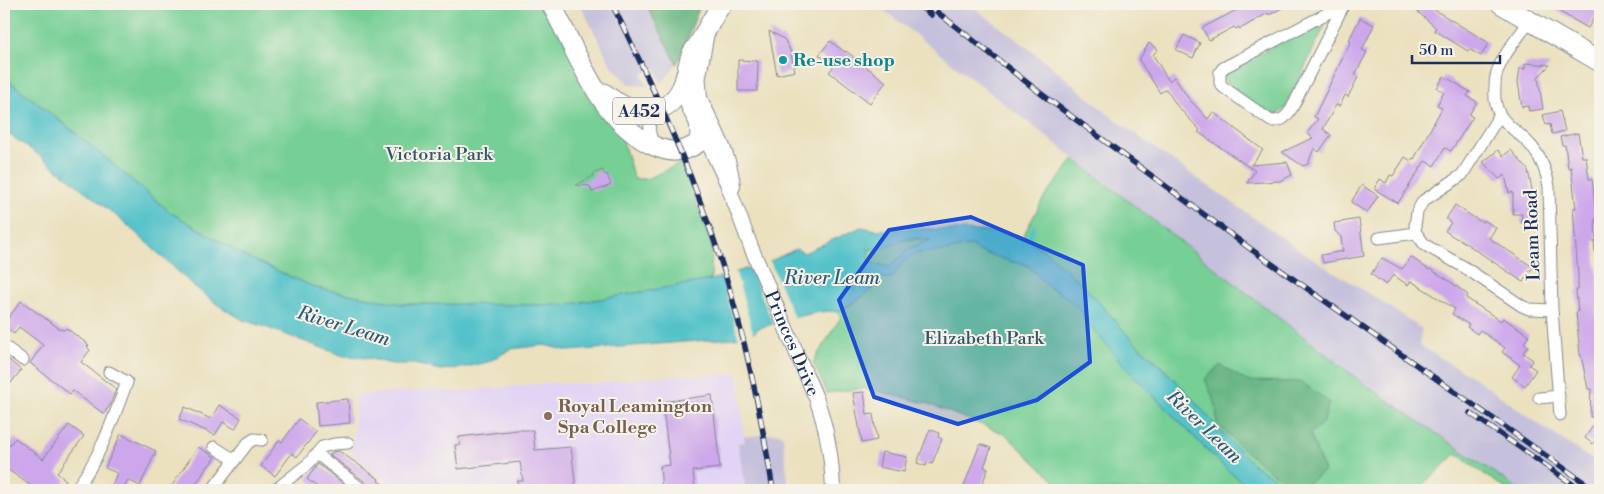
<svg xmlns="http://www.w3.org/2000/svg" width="1604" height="494" viewBox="0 0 1604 494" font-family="'Libre Bodoni',serif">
	<rect width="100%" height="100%" fill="#f7f3e8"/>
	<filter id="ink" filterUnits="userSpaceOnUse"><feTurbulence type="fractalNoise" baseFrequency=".02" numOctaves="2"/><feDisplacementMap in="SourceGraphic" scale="10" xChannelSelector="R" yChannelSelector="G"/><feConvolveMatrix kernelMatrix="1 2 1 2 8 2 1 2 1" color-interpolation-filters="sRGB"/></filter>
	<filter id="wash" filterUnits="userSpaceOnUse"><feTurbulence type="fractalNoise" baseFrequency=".0096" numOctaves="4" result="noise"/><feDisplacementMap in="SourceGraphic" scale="20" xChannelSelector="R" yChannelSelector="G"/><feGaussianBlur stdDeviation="1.12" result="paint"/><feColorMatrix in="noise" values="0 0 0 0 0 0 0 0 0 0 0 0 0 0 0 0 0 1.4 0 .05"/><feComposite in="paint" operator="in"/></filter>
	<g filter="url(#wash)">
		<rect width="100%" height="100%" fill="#ebe1bf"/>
		<path fill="#e1d4f4" d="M738,373L745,442L738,443L746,490H398L352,455L356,395L434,390L453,392L550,383L592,384L653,377Z"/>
		<path fill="#c5c0db" d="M580,4H646L677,64L662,83L654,68L642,74L648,86L630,85L611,65Z
			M876,4H969L1044,60L1108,114L1146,142L1298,249L1382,302L1422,329L1419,345L1478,380L1530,418L1600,465V490H1519L1364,384Z
			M775,433L783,435L789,490H746L738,443L745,442L744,437Z"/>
		<path fill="#76cf94" stroke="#487f79" d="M4,4H543L619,128L634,179H647L681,163L712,244L711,280L565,305L402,304L316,288L246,257L170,212L73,131L4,77Z
			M1324,20V27L1285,109L1278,114L1268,113L1227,85L1224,78L1225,72Z
			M1074,159L1364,384L1519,490H1507L1456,454L1417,490H1294L1285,486L1255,466L1225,436L1179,384L1155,360L1133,341L1085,287L1050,255L1028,239L1022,238L1043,199Z
			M908,239H932L910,248L890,267L870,263L868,249L885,247Z
			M966,246H973L1013,262L1022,263L1030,267L1048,287L1058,292L1073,303L1081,311L1086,321L1129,371L1227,470L1253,490H1064L1005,434L926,403L864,388L827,393L813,362L841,317L837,312C855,304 869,292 882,278H893L898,268L907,256L925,252L949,250Z"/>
		<path fill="#60b27e" stroke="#3e706e" d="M646,4H701L677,64Z
			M1220,365L1247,381L1301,382L1329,402L1324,421L1310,434L1324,471L1306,485L1296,489C1266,470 1241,449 1217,423L1216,406L1205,379Z"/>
		<path fill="#54c2c9" stroke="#387894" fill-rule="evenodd" d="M4,77L73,131L170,212L246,257L316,288L402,304L565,305L711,280L771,261L796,249L804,253L861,227L876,230L914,228L982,231L1010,234L1028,239L1050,255L1085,287L1133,341L1155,361L1179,384L1225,436L1255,466L1294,490H1253L1227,470L1129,371L1086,321L1081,311L1073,303L1058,292L1048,287L1030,267L1022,263L1013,262L978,251L973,246C965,246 957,249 949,250C919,255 909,246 893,278H882L871,290L856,301L837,312L827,311L800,316L759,328L752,334L735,338L569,351L544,345L511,349L488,362L461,368L441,370L414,364H392L367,358L344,356L268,328L243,320L218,305L194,286L124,222L39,155L4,131ZM914,238L931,240L910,248L890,267L870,263L868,249L885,247L908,239Z"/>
		<path fill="#ebe1bf" d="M769,259L795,320L774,326L749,265Z
			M735,270L754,336L739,340L721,274Z"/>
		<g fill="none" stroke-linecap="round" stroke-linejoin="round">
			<path stroke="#54c2c9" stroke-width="4" d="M1027,242L1034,227"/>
		</g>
		<g id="blocks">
			<path fill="#cda7eb" d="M1248,4H1289L1269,15L1268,13L1240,29L1239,27L1236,29L1234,27L1209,40L1202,28Z
				M1409,4H1438L1433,9L1489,43L1481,56L1469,49L1468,51L1434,30L1436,28Z
				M1546,4H1600V7L1588,28Z
				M1360,18L1374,25L1362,50L1367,52L1355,75L1358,77L1348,97L1345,95L1340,106L1336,105L1323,129L1331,135L1319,152L1314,148L1308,164L1303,166L1282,152L1313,138L1307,133L1318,119L1314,117L1351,41L1349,40Z
				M769,31L784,39L790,50L795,71L777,75Z
				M1184,35L1200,43L1193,58L1176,50Z
				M830,41L845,52L846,51L886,82L870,103L829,72L834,66L819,55Z
				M1149,43L1158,49L1153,55L1169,81L1174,77L1189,99L1208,119L1213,112L1263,150L1251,165L1287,162L1292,175L1280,181L1247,183L1255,171L1198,132L1200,130L1178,107L1166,89L1160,93L1139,60Z
				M738,60L758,61L757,91H738Z
				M1525,63L1550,65L1538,77L1543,109L1529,111L1528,106L1522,107L1518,82L1520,68L1525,69Z
				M1444,76L1470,92L1467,96L1477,102L1469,115L1473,117L1451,151L1445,148L1434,166L1425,161L1398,203L1374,189L1380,179L1386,183L1390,175L1393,176L1405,157L1411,161L1413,158L1414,159L1442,108L1437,105L1444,92L1437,88Z
				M1560,111L1565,131L1552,134L1550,124L1546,125L1543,115Z
				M1578,133L1582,157H1586L1589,179H1592L1595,206H1600V219H1595L1596,241H1594L1600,303V307L1596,308L1598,333H1600V442L1596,439L1593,444L1585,438L1599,417H1590L1591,389H1588L1581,355H1580L1576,312H1578L1576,290H1578V276L1573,208H1576L1571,167L1568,168L1565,145H1562L1560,137Z
				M1498,150L1503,156L1511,150L1528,170L1533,195V223H1521L1522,214H1513V192L1509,193L1505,175L1499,179L1483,162Z
				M602,170L605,175L607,174L611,185L592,192L590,186L576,185L594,176L593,174Z
				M1362,185L1378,196L1367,213L1351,202Z
				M1455,205L1476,219L1483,222L1484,220L1496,228L1489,238L1533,267L1523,282L1458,238L1457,239L1445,231L1451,223L1446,219Z
				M1359,219L1364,256L1323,263L1321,255L1343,251L1341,237L1335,231L1334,223Z
				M1411,257L1429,270L1430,269L1448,280L1468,295L1466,298L1495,317L1501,321L1503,318L1529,335L1524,343L1528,346L1523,353L1533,360L1529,365L1536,370L1525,386L1512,377L1520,365L1502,352L1505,348L1480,330L1477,334L1467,327L1469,325L1452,314L1455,309L1411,281L1408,285L1393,275L1386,285L1371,274L1382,258L1402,269Z
				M21,301L60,329L64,330L66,328L89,345L87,347L90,350L81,362L116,389L110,405L104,414L73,391L70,394L30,363L43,345L19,327L14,334L4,326V324Z
				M4,356L21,370L11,383L4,377Z
				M864,392L867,415L873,414L877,440L862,443L853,393Z
				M712,395L720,468L693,471L695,490H662L660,466L670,465L662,402Z
				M348,399L350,423L318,426L316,402Z
				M219,405L241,418L235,429L223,422L215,435L179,419L185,407L211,419Z
				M299,419L316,432L297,457L292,453L275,476L261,466L279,440L282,442Z
				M69,425L84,436L57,473L66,480L59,490H37L4,467V442L9,446L15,438L43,459Z
				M930,429L939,433L938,437L942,439L932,464L927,462L926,466L917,463Z
				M517,430H533L535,450L571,447L576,490H518L517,481H523L520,462L458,469L455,445H460L459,437Z
				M121,434L156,451L140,486L128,480L123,490H110L117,473L105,468Z
				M980,444L991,448L984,467L988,469L982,484L992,490H975L964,486Z
				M198,447L215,457L209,466H208L192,490H169Z
				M339,451L379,479L378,481L392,490H370L368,484L330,455L333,452Z
				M882,452L907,457L904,472L879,467Z
				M318,464L351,490H321L307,479Z"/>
		</g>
	</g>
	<g filter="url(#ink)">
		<use href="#blocks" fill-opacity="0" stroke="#83888e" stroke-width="1"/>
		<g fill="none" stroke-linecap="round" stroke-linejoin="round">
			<defs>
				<path id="minor" d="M1343,5L1223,68L1220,72V83L1223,87L1271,121C1282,122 1286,117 1292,108L1344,4
					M655,111C648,123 647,134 656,146
					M1499,116L1462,175L1423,201L1417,212L1415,226L1416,233L1425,245L1464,267L1522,306L1529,309L1552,310L1549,187C1547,173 1542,160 1533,148C1514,125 1492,123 1495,87C1495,80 1496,72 1500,65C1507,49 1520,35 1530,21
					M1379,238L1416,233
					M1552,310L1560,415
					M4,346L23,360
					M1539,398L1559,396
					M214,447L235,460
					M317,454L363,490
					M75,490C100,459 113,419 127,382L109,372
					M212,490L248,443L254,439L262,440
					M275,490L309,463L322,447L334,444L348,443"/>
				<g id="tertiary">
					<path id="s1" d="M683,85L689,109L712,151L727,183L751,247L816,398C827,428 832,458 833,490"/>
					<path d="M700,98C713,127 731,155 733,187"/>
				</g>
				<path id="primary" d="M1501,4L1600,62"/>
				<path id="trunk" d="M551,4C578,53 598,118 652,145C669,153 682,154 698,143L700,135L696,78L704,35
					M604,93C629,114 665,122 682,87C687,76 687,64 692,53C696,47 701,41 704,34C710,24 715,13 722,4"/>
			</defs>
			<use href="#minor" stroke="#83888e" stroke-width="13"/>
			<use href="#tertiary" stroke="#83888e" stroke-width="16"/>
			<use href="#primary" stroke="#83888e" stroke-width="21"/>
			<use href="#trunk" stroke="#83888e" stroke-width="21"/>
			<use href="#minor" stroke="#fff" stroke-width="11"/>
			<use href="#tertiary" stroke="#fff" stroke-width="14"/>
			<use href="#primary" stroke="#fff" stroke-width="19"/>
			<use href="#trunk" stroke="#fff" stroke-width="19"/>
			<defs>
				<path id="rail" d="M612,4C648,76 682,149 709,226C740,311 759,401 773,490
					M917,4L931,15
					M927,4L1048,99L1252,250L1595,490
					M1470,413L1581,490"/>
			</defs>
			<use href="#rail" stroke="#1b2f5e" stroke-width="5.5"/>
			<use href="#rail" stroke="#f7f3e8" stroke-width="4" stroke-dasharray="11" stroke-linecap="butt"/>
		</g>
	</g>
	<path fill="#1d4ed8" fill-opacity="0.2" stroke="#1d4ed8" stroke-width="4" stroke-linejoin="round" d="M971,217L1083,265L1090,362L1037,400L958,424L874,397L839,300L889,230Z"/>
	<circle fill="#0f9aa8" stroke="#f7f3e8" stroke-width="2" cx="783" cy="60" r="5"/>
	<circle fill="#8d6e63" stroke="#f7f3e8" stroke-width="2" cx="548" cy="416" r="5"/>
	<g text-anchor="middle" stroke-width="4" stroke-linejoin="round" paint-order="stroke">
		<rect fill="#f7f3e8" stroke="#5d6a87" stroke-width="1" x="613" y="97.5" width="52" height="27" rx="4"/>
		<g font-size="16" font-weight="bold" fill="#1b2f5e">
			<text x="639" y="117">A452</text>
		</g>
		<g font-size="18" font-weight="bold" fill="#0d838f" stroke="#f7f3e8" text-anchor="start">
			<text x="793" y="66">Re-use shop</text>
		</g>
		<g font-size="18" fill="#32576c" stroke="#f7f3e8">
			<text x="439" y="160">Victoria Park</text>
			<text x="984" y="344">Elizabeth Park</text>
		</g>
		<g font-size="18" fill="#1b2f5e" stroke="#f7f3e8">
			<text transform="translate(1532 235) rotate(-92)" y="6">Leam Road</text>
			<text dy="6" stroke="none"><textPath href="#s1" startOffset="281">Princes Drive</textPath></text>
		</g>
		<g font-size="18" font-weight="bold" fill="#785e54" stroke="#f7f3e8" text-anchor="start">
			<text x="558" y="412">Royal Leamington<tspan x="558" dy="21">Spa College</tspan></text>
		</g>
		<g font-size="19" font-style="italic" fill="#2c5b7e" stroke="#f7f3e8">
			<text x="832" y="284">River Leam</text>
			<text transform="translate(344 325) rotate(17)" y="7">River Leam</text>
			<text transform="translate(1205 426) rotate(44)" y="7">River Leam</text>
		</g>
	</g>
	<rect width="1604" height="494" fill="none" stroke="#f7f3e8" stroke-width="20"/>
	<path d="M1412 55v8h88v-8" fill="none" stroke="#1b2f5e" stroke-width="2.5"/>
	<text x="1419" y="55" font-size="15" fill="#1b2f5e" stroke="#f7f3e8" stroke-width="4" paint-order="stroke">50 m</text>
</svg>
